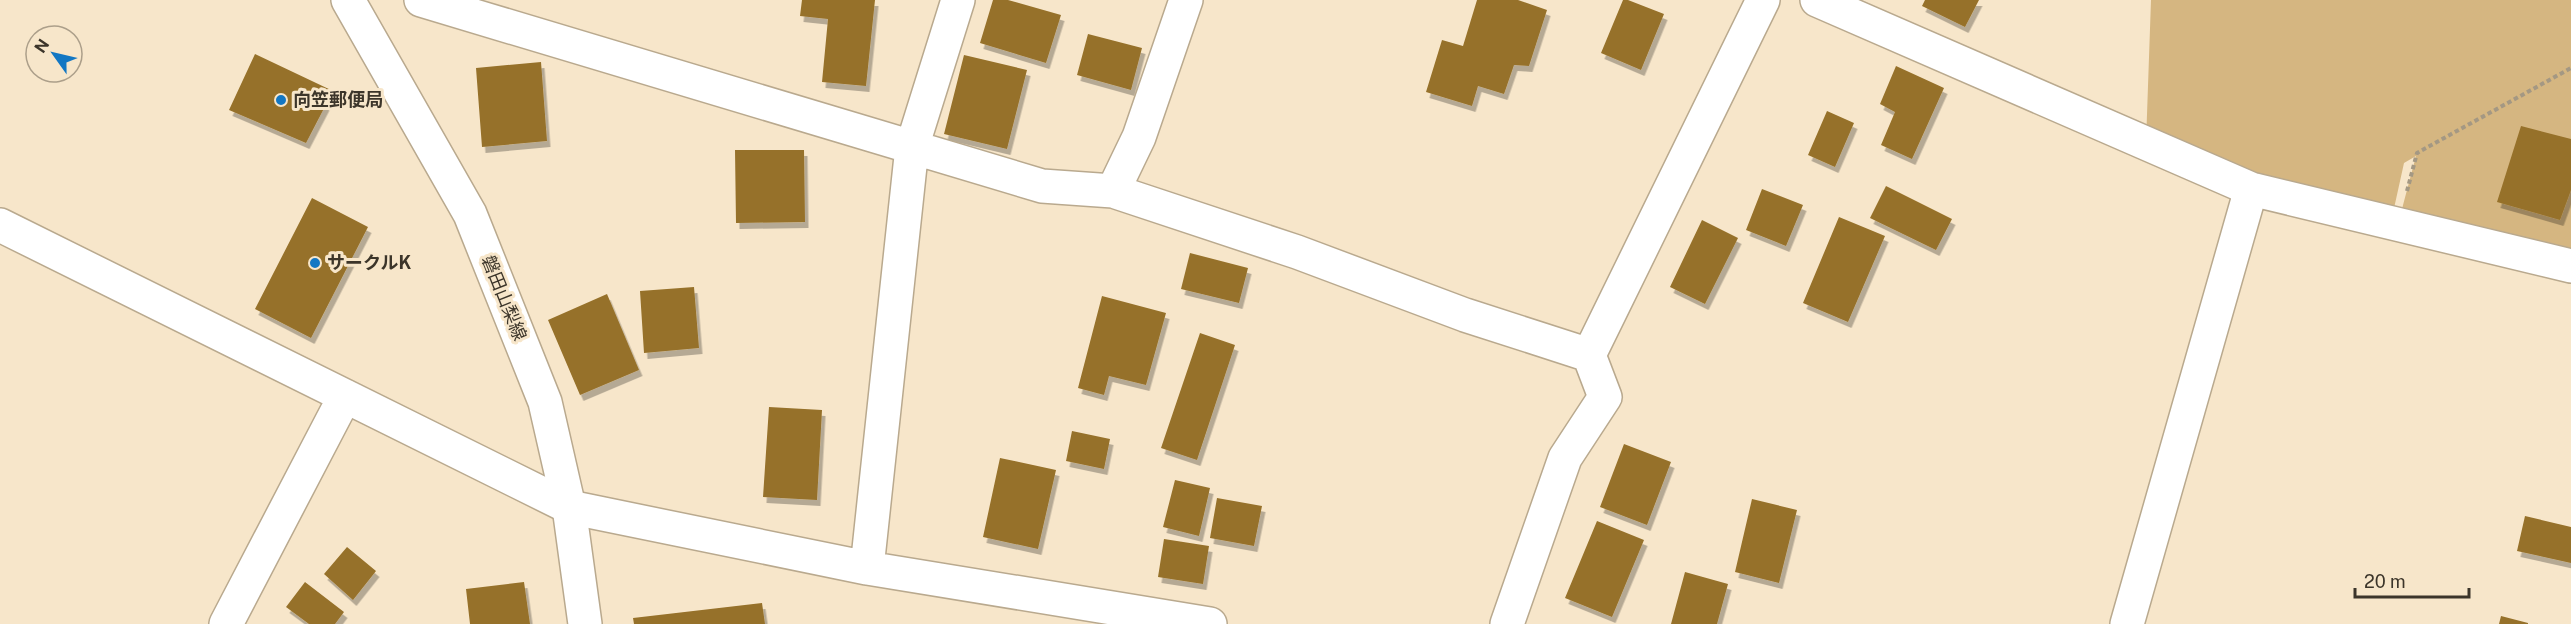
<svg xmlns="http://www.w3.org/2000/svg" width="2571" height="624" viewBox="0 0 2571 624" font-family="'Public Sans','Noto Sans JP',sans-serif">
	<defs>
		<filter id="shadow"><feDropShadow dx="3.5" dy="6" stdDeviation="0" flood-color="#0004"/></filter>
	</defs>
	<rect width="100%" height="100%" fill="#f7e6ca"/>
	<path fill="#d5b681" d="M2151,0H2571V266L2398,224L2416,156L2404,163L2391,222L2146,143Z"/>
	<path fill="#96712a" filter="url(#shadow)" d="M802,0H875L866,86L822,82L828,19L800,16Z
		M993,0H1008L1061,15L1046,63L980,43Z
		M1477,0H1518L1547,10L1529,66L1514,65L1504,94L1478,86L1472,106L1426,92L1442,40L1463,46Z
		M1623,0H1628L1664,14L1641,70L1601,53Z
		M1925,0H1979L1965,27L1922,6Z
		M1088,34L1142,48L1131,90L1077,75Z
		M255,54L333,91L306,143L229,110Z
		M964,55L1027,70L1007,149L944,134Z
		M541,62L547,141L482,147L476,68Z
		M1896,66L1944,88L1912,159L1881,145L1895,112L1880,104Z
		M1827,111L1854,123L1835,167L1808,155Z
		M2521,126L2571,139V190L2560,220L2497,202Z
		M735,150H804L805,222L736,223Z
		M1886,186L1952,219L1936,250L1870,218Z
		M1762,189L1803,205L1786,246L1746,230Z
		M312,198L368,227L311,338L255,309Z
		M1839,217L1885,236L1848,322L1803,303Z
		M1702,220L1738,238L1705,304L1670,287Z
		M1190,253L1248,268L1239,303L1181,289Z
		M694,287L699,348L644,353L640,291Z
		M607,294L639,370L580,395L548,320Z
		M1102,296L1166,313L1146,385L1109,376L1104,395L1078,388Z
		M1200,333L1235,345L1197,460L1161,448Z
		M769,407L822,410L817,500L763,497Z
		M1072,431L1110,439L1104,469L1066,461Z
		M1624,444L1671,462L1647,525L1600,507Z
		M1000,458L1056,470L1038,549L983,537Z
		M1175,480L1210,488L1199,536L1163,527Z
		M1217,498L1262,506L1254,546L1210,538Z
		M1752,499L1797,510L1779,583L1735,572Z
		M2525,516L2571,527V563L2517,551Z
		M1597,521L1644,540L1612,617L1565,598Z
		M1164,539L1209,546L1203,584L1158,577Z
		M347,547L376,571L353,600L324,574Z
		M1685,572L1728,584L1717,624H1671Z
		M305,582L344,612L335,624H309L286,607Z
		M524,582L530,624H470L466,589Z
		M762,603L765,624H634L633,618Z
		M2501,616L2528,623V624H2499Z"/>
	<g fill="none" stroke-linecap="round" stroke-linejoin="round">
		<defs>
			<path id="minor" d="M421,0L1042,186L1113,191L1297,252L1465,315L1589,355
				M1817,0L2251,189L2571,266
				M1113,191L1139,137L1186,0
				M0,225L569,507L867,568L1210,624
				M867,568L912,147L958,0
				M226,624L345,396
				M1507,624L1565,458L1605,397L1589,355L1763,0
				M2127,624L2251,189"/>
			<path id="major" d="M348,0L470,214L545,402L569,507L585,624"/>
		</defs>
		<use href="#minor" stroke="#b9a98e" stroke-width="36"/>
		<use href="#major" stroke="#b9a98e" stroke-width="36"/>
		<path stroke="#a49883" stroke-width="4" stroke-dasharray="4.5 3" stroke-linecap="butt" d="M2407,191L2417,153L2571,68"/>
		<use href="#minor" stroke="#fff" stroke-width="33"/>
		<use href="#major" stroke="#fff" stroke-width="33"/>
	</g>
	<g fill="#1377c3" stroke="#f7e6ca" stroke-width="2">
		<circle cx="281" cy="100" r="6"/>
		<circle cx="315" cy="263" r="6"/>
	</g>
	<g text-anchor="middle" stroke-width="6" stroke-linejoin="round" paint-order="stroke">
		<g font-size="18" font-weight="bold" fill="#3c352a" stroke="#f7e6ca" text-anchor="start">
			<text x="293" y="106">向笠郵便局</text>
			<text x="327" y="269">サークルK</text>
		</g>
		<g font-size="18" fill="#3c352a" stroke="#f7e6ca">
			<text transform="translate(504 298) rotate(68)" y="6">磐田山梨線</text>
		</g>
	</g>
	<g transform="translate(54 54) rotate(304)"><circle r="28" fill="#f7e6ca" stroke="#ac9f8a" stroke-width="1.5"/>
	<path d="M0-4.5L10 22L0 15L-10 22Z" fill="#1377c3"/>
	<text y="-9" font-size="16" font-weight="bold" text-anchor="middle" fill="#3c352a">N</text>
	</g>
	<path d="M2355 588v9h114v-9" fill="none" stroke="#3c352a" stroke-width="3"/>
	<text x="2364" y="588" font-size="18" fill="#3c352a" stroke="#f7e6ca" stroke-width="4.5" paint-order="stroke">20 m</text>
</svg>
